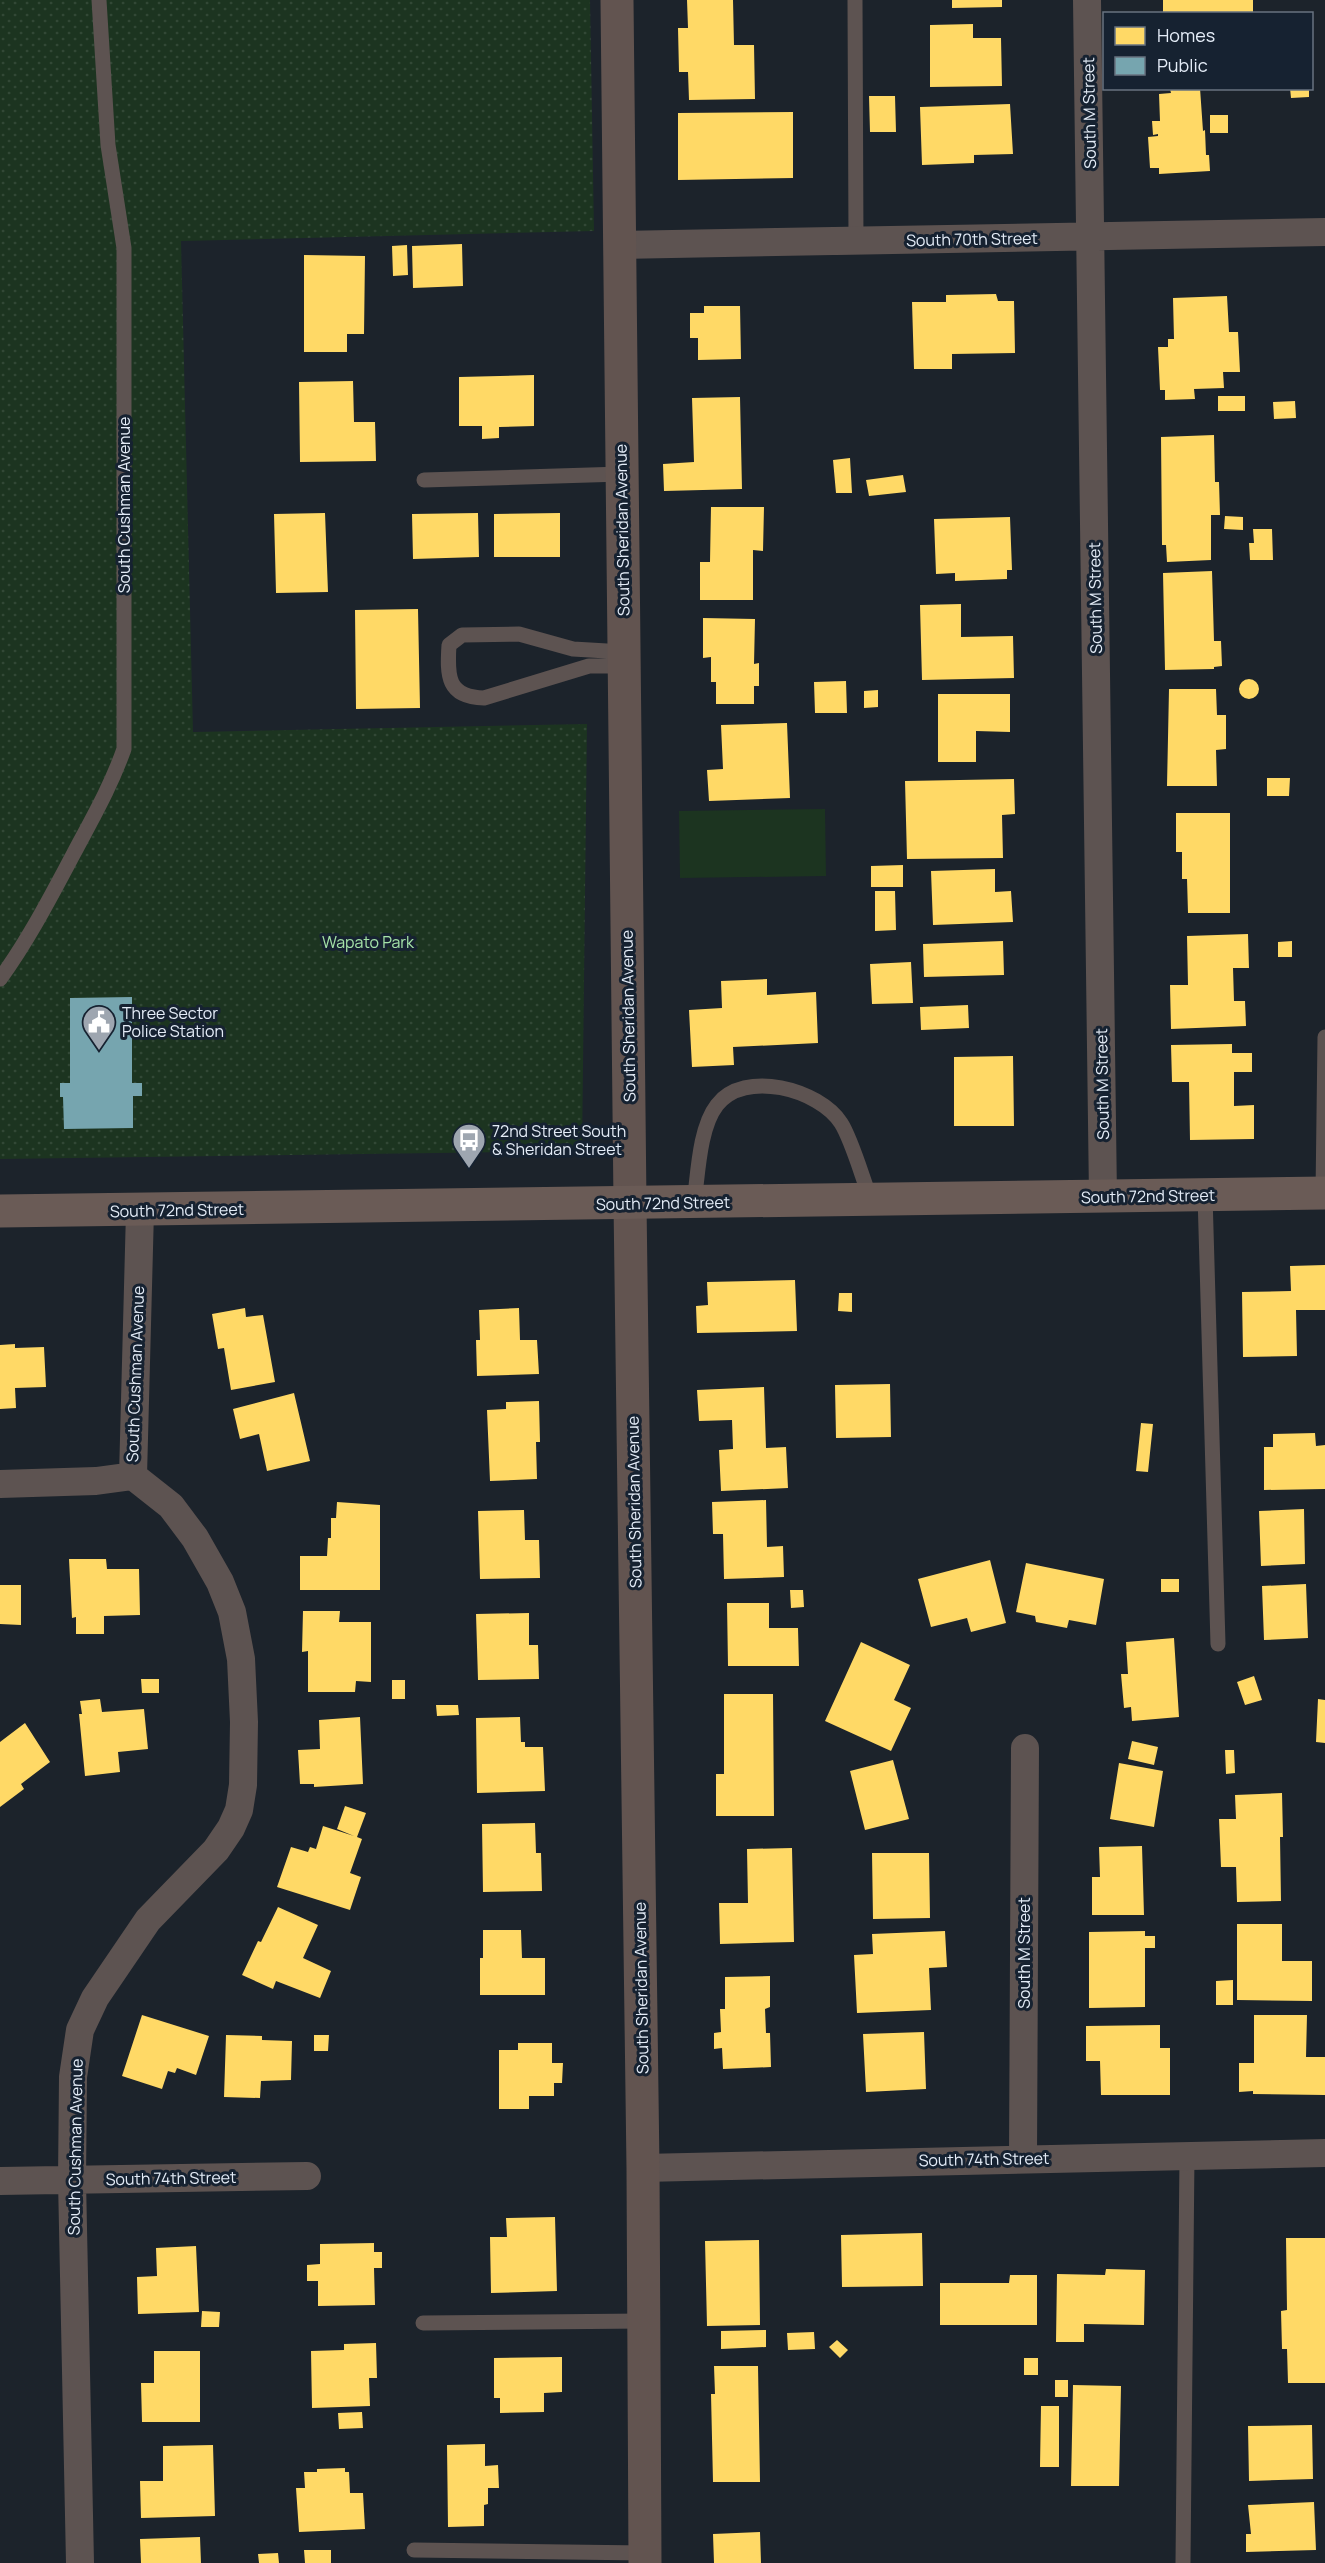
<svg xmlns="http://www.w3.org/2000/svg" width="1325" height="2563" viewBox="0 0 1325 2563" font-family="Manrope,sans-serif">
	<defs>
		<pattern id="park-dots" width="8" height="8" patternUnits="userSpaceOnUse" patternTransform="scale(1.5)"><rect width="8" height="8" fill="#1c3420"/><path d="M2 2h.1M6 6h.1" fill="none" stroke="#324836" stroke-width="1.8" stroke-linecap="round"/></pattern>
	</defs>
	<rect width="100%" height="100%" fill="#1c232b"/>
	<path fill="url(#park-dots)" d="M0,0H590L594,231L181,241L193,732L587,724L582,1151L0,1159Z"/>
	<path fill="#1c3420" d="M825,809L826,876L680,878L679,811Z"/>
	<path fill="#ffd966" d="M687,0H733L734,45H754L755,99L689,100L688,72H679L678,28H688Z
		M952,0H1002V7L952,8Z
		M1163,0H1253V14H1163Z
		M973,24V38H1001L1002,86L930,87V25Z
		M1200,88L1203,131L1205,130L1206,155H1209L1210,171L1159,174V168H1150L1148,137L1158,136V134L1153,135L1152,121H1160L1159,94L1171,93L1170,89Z
		M1290,88H1309V97L1291,98Z
		M869,96H895L896,132H870Z
		M1010,104L1013,154L974,155V163L922,165L920,107Z
		M793,112V178L678,180V113Z
		M1210,115H1228V133H1210Z
		M462,244L463,286L413,288L412,246Z
		M407,245L408,275L393,276L392,246Z
		M304,255L365,256L364,334H347V352H304Z
		M996,294L998,301H1014L1015,353L952,354V369H914L912,302H946V295Z
		M1227,296L1229,332H1238L1240,372H1223L1224,388L1194,389L1195,399L1165,400V390H1160L1158,347H1168V339H1174L1173,298Z
		M704,306H740L741,359L698,360V338H690V313H704Z
		M534,375V426L499,427V438L482,439V426H459V377Z
		M353,381L354,422H375L376,461L300,462L299,382Z
		M1218,396H1245V411H1218Z
		M740,397L742,489L664,491L663,464L694,462L692,398Z
		M1295,401L1296,418L1274,419L1273,402Z
		M1214,435L1215,482H1219L1220,515H1211V560L1167,562L1166,545H1162L1161,437Z
		M850,458L852,493H836L833,460Z
		M903,475L906,492L869,496L866,480Z
		M711,507H764L763,551L753,550V600H700V562H710Z
		M325,513L328,592L276,593L274,514Z
		M478,513L479,557L413,559L412,514Z
		M560,513V557H494V514Z
		M1225,516L1243,517V530L1224,529Z
		M1010,517L1012,570H1007V579L955,581V573L936,574L934,519Z
		M1253,529H1272L1273,560H1250L1249,543H1254Z
		M1212,571L1214,641H1221L1222,666L1214,667V669L1165,670L1163,573Z
		M961,604V637L1013,636L1014,678L922,680L920,605Z
		M418,609L420,708L356,709L355,610Z
		M703,618L755,619L754,664L759,663V686H754V704H716V682H711V657L703,658Z
		M1239 689a10 10 0 1 1 20 0a10 10 0 1 1-20 0Z
		M846,681L847,713H815L814,682Z
		M1169,689H1216L1217,715H1226V749L1216,750L1217,786H1167Z
		M878,690V707L864,708V691Z
		M938,694H1010V732L976,731V762H938Z
		M787,723L790,798L709,801L707,770L723,769L721,725Z
		M1267,778H1290L1289,796H1267Z
		M1014,779L1015,814L1002,815L1003,858L907,859L905,781Z
		M1176,813H1230V913H1188L1187,879H1182V852H1176Z
		M903,865V887H871V866Z
		M995,869V892L1011,891L1013,922L933,925L931,871Z
		M875,891H895L896,930L875,931Z
		M1248,934L1249,968H1233L1234,1001H1245L1246,1026L1171,1029L1170,985H1188L1187,936Z
		M1003,941L1004,975L924,977L923,944Z
		M1292,941V957H1278V942Z
		M911,962L913,1003L872,1004L870,964Z
		M767,979V995L816,992L818,1043L733,1047L734,1065L692,1067L689,1010L722,1008L721,981Z
		M968,1005L969,1028L921,1030L920,1007Z
		M1232,1044V1053H1252V1072H1234V1106L1254,1105V1139L1190,1140L1189,1082H1172L1171,1045Z
		M1013,1056L1014,1126H954V1057Z
		M1325,1265V1310H1296L1297,1356L1243,1357L1242,1292L1291,1291L1290,1266Z
		M795,1280L797,1331L697,1333L696,1306L708,1305L707,1282Z
		M839,1293H852V1312L838,1311Z
		M245,1308L246,1317L263,1315L275,1382L231,1390L224,1348L218,1349L212,1314Z
		M519,1308L520,1340H537L539,1374L477,1376L476,1340H480L479,1310Z
		M15,1344V1348L44,1347L46,1387L15,1388L16,1408L0,1409V1345Z
		M890,1384L891,1437L836,1438L835,1385Z
		M764,1387L766,1448L786,1447L788,1488L721,1491L719,1450L733,1449L732,1420L699,1421L697,1390Z
		M294,1393L310,1461L267,1471L259,1434L240,1439L233,1409Z
		M539,1401L540,1442H536L537,1479L490,1481L487,1410L506,1409V1402Z
		M1141,1423L1153,1424L1148,1472L1136,1471Z
		M1315,1433L1316,1446L1325,1445V1489L1264,1490V1447H1273V1434Z
		M766,1500L767,1547L783,1546L784,1577L724,1579L723,1534H713L712,1502Z
		M337,1502L380,1505V1590H300V1556H327L328,1538H331V1518H336Z
		M1304,1509L1305,1564L1261,1566L1259,1511Z
		M524,1510L525,1540H539L540,1578L480,1579L478,1511Z
		M69,1559H106L107,1569H139L140,1615L104,1616V1634H76V1617L72,1618Z
		M990,1560L1006,1623L971,1632L967,1618L931,1627L918,1579Z
		M1026,1563L1104,1579L1096,1625L1069,1620L1067,1628L1036,1622L1035,1616L1016,1612Z
		M1161,1579H1179V1592H1161Z
		M1306,1584L1308,1638L1264,1640L1262,1586Z
		M0,1585H21V1625L0,1624Z
		M790,1590H803L804,1607L791,1608Z
		M727,1603H769V1628H798L799,1666H728Z
		M303,1611H340L339,1622H371V1682L356,1681L355,1692H308V1651L302,1652Z
		M529,1613V1645H538L539,1679L478,1680L476,1614Z
		M1174,1638L1179,1717L1132,1721L1131,1707L1124,1708L1121,1674H1128L1126,1642Z
		M861,1642L910,1665L894,1700L911,1708L891,1751L825,1721Z
		M1254,1676L1262,1700L1245,1705L1237,1682Z
		M141,1679H159V1693H142Z
		M392,1680H405V1699H392Z
		M724,1694H773L774,1816H716V1774H724Z
		M100,1699L102,1712L144,1709L148,1749L118,1752L120,1772L85,1776L79,1714H82L80,1701Z
		M1318,1699L1325,1700V1743L1316,1742Z
		M436,1705H458L459,1715L437,1716Z
		M360,1717L363,1784L314,1787V1784H300L298,1750L320,1749L319,1720Z
		M520,1717L521,1742H525V1747H543L545,1791L477,1793L476,1718Z
		M25,1723L50,1762L21,1784L24,1789L0,1807V1742Z
		M1132,1741L1158,1747L1154,1765L1128,1759Z
		M1225,1750H1234L1235,1773L1226,1774Z
		M893,1760L909,1819L865,1830L850,1771Z
		M1119,1763L1163,1771L1154,1827L1110,1819Z
		M1282,1793L1283,1837H1280L1281,1901L1237,1902L1236,1867H1221L1219,1819H1236L1235,1795Z
		M345,1806L366,1813L357,1837L362,1839L350,1873L361,1877L350,1910L277,1887L291,1847L308,1852L310,1847L316,1849L323,1826L354,1836L337,1829Z
		M535,1823L536,1853H541L542,1891L483,1892L482,1824Z
		M1142,1846L1144,1915H1092V1877H1100L1099,1847Z
		M792,1848L794,1942L720,1944L719,1903H748L747,1849Z
		M872,1853H929L930,1918L873,1919Z
		M278,1907L318,1925L303,1958L331,1971L320,1998L276,1981L273,1989L242,1975L258,1941L261,1942Z
		M1237,1924H1282V1961H1312V2001L1237,2000Z
		M483,1930H521L522,1958H545V1995H480V1958H483Z
		M945,1931L947,1967L929,1968L931,2010L857,2013L854,1955L873,1954L872,1934Z
		M1145,1931V1936H1155V1948H1145V2007L1089,2008V1932Z
		M770,1976V2007L765,2009L766,2033H770L771,2067L723,2069L722,2048L714,2049V2033L721,2032L720,2009H725V1977Z
		M1233,1980V2005H1216V1981Z
		M142,2015L209,2036L196,2075L177,2068L175,2073L168,2071L162,2089L122,2076Z
		M1254,2015H1307L1306,2057H1325V2095L1253,2094V2091L1239,2092V2063H1254Z
		M1160,2025V2048H1170V2095H1101L1100,2061H1086V2026Z
		M924,2032L926,2089L866,2092L863,2034Z
		M226,2035L262,2036V2040L292,2041L291,2080L261,2081L260,2098L224,2097Z
		M314,2035H329L328,2051H314Z
		M518,2043H552V2063H563L562,2083H554V2096H529V2109H499V2050H518Z
		M555,2217L557,2291L491,2293L490,2237H507L506,2218Z
		M922,2233L923,2286L842,2287L841,2235Z
		M1286,2238H1325V2383H1288L1287,2349H1282L1281,2311L1287,2310Z
		M759,2240L760,2325L707,2326L705,2241Z
		M374,2243V2252H382V2268H374L375,2305L318,2306V2281H307V2265L320,2264V2244Z
		M196,2246L199,2312L138,2314L137,2277L157,2276L156,2248Z
		M1106,2269L1145,2270L1144,2325L1084,2324V2342H1056L1057,2274L1105,2275Z
		M1010,2275H1037V2325H940V2283H1009Z
		M202,2311L220,2312L219,2327H201Z
		M766,2330V2347L721,2349V2331Z
		M814,2332L815,2349L788,2350L787,2333Z
		M837,2340L848,2350L840,2358L829,2347Z
		M376,2343L377,2378H369L370,2406L312,2408L311,2351L344,2350V2344Z
		M154,2351H200V2422H142L141,2383H154Z
		M562,2357V2392L544,2393V2412L500,2413V2398H494V2358Z
		M1024,2358H1038V2375H1024Z
		M714,2366H758L760,2482H713L711,2394H715Z
		M1055,2380H1068V2397H1055Z
		M1073,2385L1121,2386L1119,2486H1071Z
		M1041,2406H1059V2467H1040Z
		M362,2412L363,2428L339,2429L338,2413Z
		M1312,2425L1313,2479L1249,2481L1248,2426Z
		M485,2444V2466L498,2465L499,2488H488V2504L484,2505V2526L448,2527L447,2445Z
		M213,2445L215,2516L141,2518L140,2481H163V2446Z
		M345,2468V2472H349L350,2493H363L365,2529L299,2532L296,2488H305L304,2472H317V2469Z
		M1314,2502L1316,2550L1246,2552V2534H1251L1248,2505Z
		M760,2532L761,2563H714L713,2534Z
		M200,2537L201,2563H141L140,2539Z
		M304,2550H331V2563H305Z
		M278,2553L279,2563H259L258,2554Z"/>
	<path fill="#76a5af" d="M132,997V1083H142V1096H133V1128L64,1129L63,1097H60V1083H70V998Z"/>
	<g fill="none" stroke-linecap="round" stroke-linejoin="round">
		<path stroke="#5d5351" stroke-width="15" d="M855,0L856,242
			M424,480L622,474
			M624,666H589L484,698C447,697 447,676 449,645L462,635L519,634L573,649L624,652
			M0,979C29,939 51,896 74,853C92,819 111,786 124,749V248L108,145L99,0
			M1323,1193L1325,1037
			M1205,1195L1218,1644
			M694,1203C698,1175 699,1128 717,1105C744,1069 819,1089 841,1123C852,1140 863,1180 871,1200
			M423,2323L643,2321
			M414,2550L646,2553
			M1183,2563L1187,2155"/>
		<path stroke="#5d5351" stroke-width="28" d="M1087,0L1103,1197
			M619,245L1325,232
			M133,1476L140,1211
			M0,1484L96,1481L133,1476
			M1023,2158L1025,1748
			M643,2168L1325,2153
			M0,2181L307,2176
			M80,2563L72,2180L73,2077L80,2030L95,1998L148,1920L216,1850L231,1828L239,1810L243,1785L244,1722L241,1659L232,1612L220,1582L195,1538L171,1506L133,1476"/>
		<path stroke="#625450" stroke-width="33" d="M617,0L630,1203L643,2168L645,2563"/>
		<path stroke="#6a5b56" stroke-width="33" d="M0,1211L1325,1193"/>
	</g>
	<defs>
		<symbol id="civic-pin" viewBox="-11 -11 22 30"><path d="M0 17L-7.5 6A9.5 9.5 0 1 1 7.5 6Z" fill="#9ea6b0" stroke="#162231"/><path d="M-.6-6.5H3V-4.5H.6V-3L4-1V1h2V6H-6V1h2V-1L-.6-3ZM-1.2 2.5V6h2.4V2.5Z" fill="#fff"/></symbol>
		<symbol id="bus-pin" viewBox="-11 -11 22 30"><path d="M0 17L-7.5 6A9.5 9.5 0 1 1 7.5 6Z" fill="#9ea6b0" stroke="#162231"/><path d="M-5-6H5V4H4V6H2V4H-2V6H-4V4H-5ZM-3.5-4V0h7V-4ZM-3.5 1.2v1.5H-2V1.2ZM2 1.2v1.5H3.5V1.2Z" fill="#fff"/></symbol>
	</defs>
	<g fill-rule="evenodd">
		<use href="#civic-pin" x="80" y="1003" width="38" height="52"/>
		<use href="#bus-pin" x="450" y="1121" width="38" height="52"/>
	</g>
	<g text-anchor="middle" stroke-width="6" stroke-linejoin="round" paint-order="stroke">
		<g font-size="16" fill="#e4ecf7" stroke="#162231">
			<text transform="translate(1089 113) rotate(-91)" y="6">South M Street</text>
			<text transform="translate(972 239) rotate(-1)" y="6">South 70th Street</text>
			<text transform="translate(124 505) rotate(-90)" y="6">South Cushman Avenue</text>
			<text transform="translate(622 530) rotate(-91)" y="6">South Sheridan Avenue</text>
			<text transform="translate(1095 598) rotate(-91)" y="6">South M Street</text>
			<text transform="translate(628 1016) rotate(-91)" y="6">South Sheridan Avenue</text>
			<text transform="translate(1102 1084) rotate(-91)" y="6">South M Street</text>
			<text transform="translate(1148 1196) rotate(-1)" y="6">South 72nd Street</text>
			<text transform="translate(663 1203) rotate(-1)" y="6">South 72nd Street</text>
			<text transform="translate(177 1210) rotate(-1)" y="6">South 72nd Street</text>
			<text transform="translate(135 1374) rotate(-88)" y="6">South Cushman Avenue</text>
			<text transform="translate(634 1502) rotate(-91)" y="6">South Sheridan Avenue</text>
			<text transform="translate(1024 1953) rotate(-90)" y="6">South M Street</text>
			<text transform="translate(641 1988) rotate(-91)" y="6">South Sheridan Avenue</text>
			<text transform="translate(75 2147) rotate(-89)" y="6">South Cushman Avenue</text>
			<text transform="translate(984 2159) rotate(-1)" y="6">South 74th Street</text>
			<text transform="translate(171 2178) rotate(-1)" y="6">South 74th Street</text>
		</g>
		<g font-size="16" fill="#a5e3a8" stroke="#162231">
			<text x="368" y="948">Wapato Park</text>
		</g>
		<g font-size="16" fill="#e4ecf7" stroke="#162231" text-anchor="start">
			<text x="122" y="1019">Three Sector<tspan x="122" dy="18">Police Station</tspan></text>
			<text x="492" y="1137">72nd Street South<tspan x="492" dy="18">&amp; Sheridan Street</tspan></text>
		</g>
	</g>
	<rect x="1103" y="12" width="210" height="78" fill="#162231" stroke="#687380" stroke-width="1.5"/>
	<rect x="1115" y="27" width="30" height="18" fill="#ffd966" stroke="#687380" stroke-width="1.5"/>
	<text x="1157" y="42" font-size="18" fill="#e4ecf7">Homes</text>
	<rect x="1115" y="57" width="30" height="18" fill="#76a5af" stroke="#687380" stroke-width="1.5"/>
	<text x="1157" y="72" font-size="18" fill="#e4ecf7">Public</text>
</svg>
